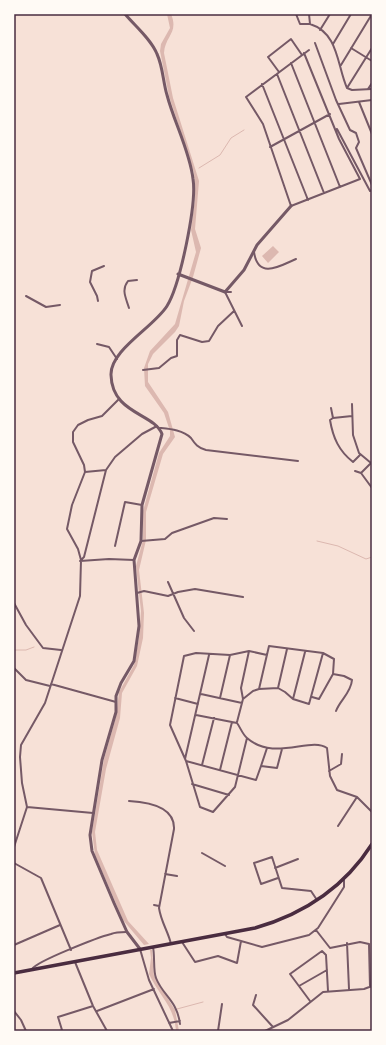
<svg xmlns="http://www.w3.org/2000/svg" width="386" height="1045" viewBox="0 0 386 1045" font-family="'Libre Baskerville',serif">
	<rect width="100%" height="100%" fill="#f7e1d7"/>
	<path fill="#dcb8b0" d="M167,14H171C179,33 165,36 164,53L173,98L199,181L195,229L201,248L193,277L184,301L179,326L175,332L153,354L148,364V382L168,412L175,437L163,454L146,512V540L139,570L144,613L143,638L137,666L122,693L120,718L106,769L95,832L97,850L128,921L149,944L144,945L123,920L95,855L92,832L104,759L116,717L119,692L134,665L139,638L141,611L136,566L143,540V511L159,453L170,436V431L164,413L145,386L144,368L150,351L175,324L196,252L191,230L195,199L194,173L169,96L160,51L161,44L170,28Z
		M273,246L279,252L268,263L262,256Z
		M150,950H152L154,976L175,1010L179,1031H176C174,1005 159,996 149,974L151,958Z"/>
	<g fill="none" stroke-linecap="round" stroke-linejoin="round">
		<path stroke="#dcb8b0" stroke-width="1" d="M199,168L220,155L231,138L244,130
			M317,541L338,546L366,559L372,557
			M14,650H26L34,647
			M177,1009L203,1002"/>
		<path stroke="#755966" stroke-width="2" d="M296,14L300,24H310
			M309,14L310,24C339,33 337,66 347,88
			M320,30L330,14
			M315,43L336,100L350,130L356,133L359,142L356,148L372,185
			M333,44L351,14
			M351,48L372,61
			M304,53L339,139L360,179L291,206L263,124L246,97L309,50
			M291,63L340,187
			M341,65L372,14
			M279,72L268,57L291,39L302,55
			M277,74L324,193
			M262,84L308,200
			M347,88L372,48
			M347,88L352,90L372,89
			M368,89L372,83
			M359,102L372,134
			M339,104L372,100
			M337,129L370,191L372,190
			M270,147L330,114
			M254,252C258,280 280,266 296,259
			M225,292L242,326
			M225,292H231
			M26,296L46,307L60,305
			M98,301L97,296L90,282L92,271L104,266
			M129,308C126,298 121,290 128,281L137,280
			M97,344L109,347L117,359
			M143,370L159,368L171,358L177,356V340L180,335L202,342L209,341L218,326L234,311
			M352,404L353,435L359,453L371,463L361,473
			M331,408L333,418
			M352,416L333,418L330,420C333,438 339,451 353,462L360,455
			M160,428C170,429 183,430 191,438C195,444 198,448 206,450L298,461
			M355,471L361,473L372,488
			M85,472L106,470
			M141,541L165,539L172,533L214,518L227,519
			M115,546L125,502L142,505
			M81,560L84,557L106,470L115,457L142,434L157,426
			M80,561L109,559L134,560
			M168,582L184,618L194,631
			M137,593L144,591L168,596L178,592L195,589L243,597
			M14,603L26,625L43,648L61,650
			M14,668L26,680L50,686
			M333,674L344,676L352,680C351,693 340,700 336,711
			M51,684L116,702
			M278,688L287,649
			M259,689L269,646L323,653L334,659L333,674L319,699L312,697
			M201,694L242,703
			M175,698L198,704
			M220,698L230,655
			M243,699L241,688L249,651
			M293,699L305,652
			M196,715L237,723C240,727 243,735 247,738C274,762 311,736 327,748L330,776L337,790L357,797L372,812
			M237,722L243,699L253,691L259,689L278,688L285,692L293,699L309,704L323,653
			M247,738L235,787L213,812L200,807L186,761L170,725L184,656L196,653L230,655L249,651L267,655
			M185,759L209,655
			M186,761L256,780L261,766L277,768L282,749
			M202,765L214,718
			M261,766L267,748
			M220,770L232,722
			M329,771L341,764L342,754
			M192,784L229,795
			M129,801C147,802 175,806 174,829L159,908C161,922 168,931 171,944
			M27,807L93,813
			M338,826L357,797
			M14,847L27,807L22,783L20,757L21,745L45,703L80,596L81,560L78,549L67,529L72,505L85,472L84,465L73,442V432L78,425L88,420L102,416L119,399
			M202,853L225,866
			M14,863L41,878L71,950
			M275,868L298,859
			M165,874L177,876
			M278,878L261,884L254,863L272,857L282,888L311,891L317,900
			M154,905L159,906
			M316,930L330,948L360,942L369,944L370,987
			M225,934L227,937L262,947L309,935L318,928L332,906L344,887V880
			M182,942L195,962L218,956L237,963L241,941
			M347,943L349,989
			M14,945L60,925
			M153,947C155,956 153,971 156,978C163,996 177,1000 180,1024
			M140,949L149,980L173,1031
			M75,962L93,1006L107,1031
			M32,969C37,961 99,937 111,934C116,932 121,932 126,932
			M299,986L327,970
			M256,995L253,1005L273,1027
			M310,1001L290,974L322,951L326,955L328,991
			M14,1011L21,1020L26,1031
			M97,1011L154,989
			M169,1023L180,1021
			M60,1031L62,1030L58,1017L93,1006
			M218,1031L222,1004
			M265,1031L288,1020L323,992L364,989L372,986"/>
		<path stroke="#755966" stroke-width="3" d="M125,14C135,26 151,39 157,54C163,67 163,82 167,95C174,122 190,152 193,179C197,204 180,285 167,306C154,327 110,350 111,375C112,414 154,413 162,434L142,505L141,541L134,560L139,626L134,661L121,683L116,696V712L102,760L90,835L92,851L114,903L127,932L140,949
			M178,274L225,292L244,270L257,245L291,206"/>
		<path stroke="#4a2c40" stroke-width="3.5" d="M14,973L255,928C304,914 344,888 372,844"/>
	</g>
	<rect width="386" height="1045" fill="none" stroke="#fffaf5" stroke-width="30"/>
	<rect x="15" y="15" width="356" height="1015" fill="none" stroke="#4a2c40" stroke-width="1.5"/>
</svg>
